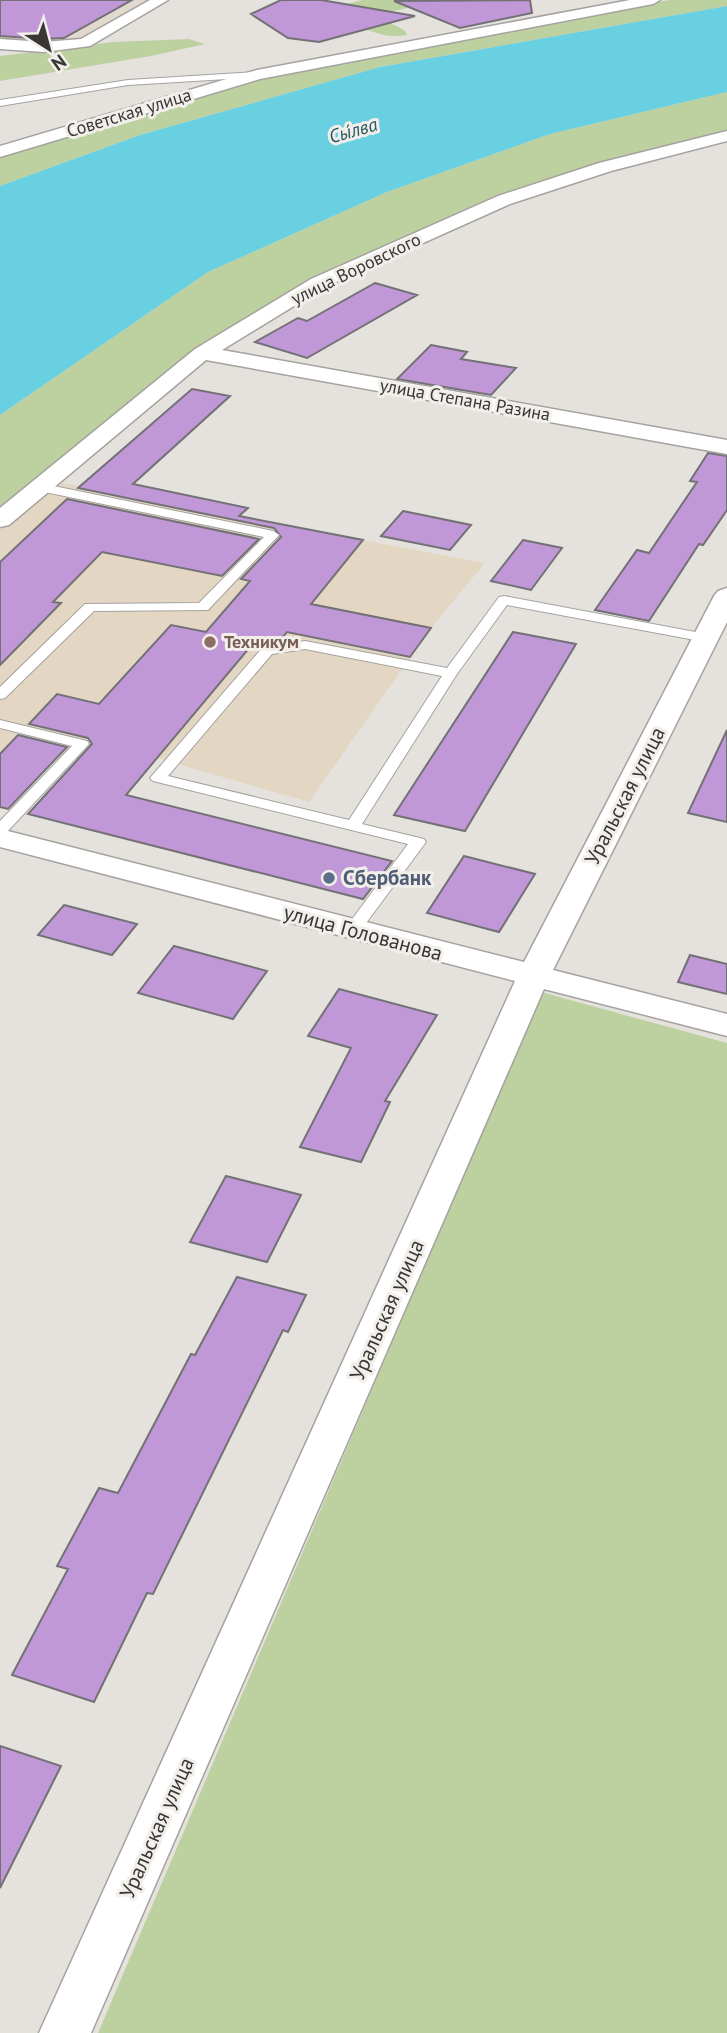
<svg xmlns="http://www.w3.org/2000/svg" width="727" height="2033" viewBox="0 0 727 2033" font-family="'PT Sans',sans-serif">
	<rect width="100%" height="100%" fill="#e5e2de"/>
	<path fill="#e1d8ce" d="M0,0H156L81,42L44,46L0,40Z"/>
	<path fill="#e3d7c3" d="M56,482L485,563L431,628L309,802L157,758L77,761L33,759L0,795V529Z"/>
	<path fill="#bdd09f" d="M362,0H443L385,13L383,19L404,30L407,35C378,41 353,22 329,9Z
		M669,0H727V6L380,67L140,135L0,186V158L264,77Z
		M189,39L205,44L151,56L0,81V56L113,42Z
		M727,92V132L615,159L490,200L423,229L300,289L189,353L0,508V415L208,272L387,192L550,134Z
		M541,992L727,1043V2033H98Z"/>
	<path fill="#69d0e1" d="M727,6V92L550,134L387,192L208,272L0,415V186L140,135L380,67Z"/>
	<path fill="#c198d7" stroke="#737175" stroke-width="2" d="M0,0H132L64,38L44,39L0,36Z
		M281,0H321L415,16L319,42L288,38L251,14Z
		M530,0L532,13L460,28L394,1Z
		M375,283L417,295L307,358L255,342L298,318L307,321Z
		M431,345L467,352L461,359L516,368L491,395L397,379Z
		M192,389L230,396L133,484L248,508L239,516L363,540L311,604L431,628L410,657L287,632L279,642L255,641L126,795L392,861L363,899L28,814L92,744L88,738L29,724L57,694L99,704L171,625L206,632L250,581L241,579L281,537L274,528L78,488Z
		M708,453L727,456V510L703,545L699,544L649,621L595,610L637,550L649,553L697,482L690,481Z
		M67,499L259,539L222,576L102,552L53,602L61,603L0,665V562Z
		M403,511L471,525L450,550L381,536Z
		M523,540L562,548L531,590L491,581Z
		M513,632L576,644L465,831L394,815Z
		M727,730V822L688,813Z
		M18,735L67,747L8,809L0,807V754Z
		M464,856L535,874L499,932L427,913Z
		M64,905L137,924L112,955L38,935Z
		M174,946L267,971L233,1019L138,993Z
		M690,955L727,964V994L678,982Z
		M339,989L437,1015L385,1101L390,1102L361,1162L300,1147L351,1048L308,1036Z
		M226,1176L301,1195L267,1262L190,1242Z
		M237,1277L306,1295L288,1332L283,1330L153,1594L147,1593L94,1702L12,1675L68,1569L57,1566L99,1488L118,1493L191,1354L195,1355Z
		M0,1746L61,1766L0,1888Z"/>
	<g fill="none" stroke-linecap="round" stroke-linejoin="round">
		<defs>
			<path id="service" d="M257,72L260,77L128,85L0,106V100L128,80Z
				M39,483L273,531L279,535L208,610L94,611L5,698L0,699V687L85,604L199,603L264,537L35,490V484Z
				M504,596L706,634L713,638L706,642L507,605L457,674L362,824L424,839L426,842L358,934H346L344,930L408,844L153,781L150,778L263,647L305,641L447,668L499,597ZM305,649L442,676L349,820L168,776L272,654Z
				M0,720L87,741L89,744L6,833L0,835V821L72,746L0,728Z"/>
			<path id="minor" d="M150,0H168L90,46L44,52L0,49V39L44,42L81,39Z
				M630,0H660L653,4L260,79L0,157V146L257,70Z
				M727,131V141L611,171L510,204L325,287L222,350L727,440V454L206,360L9,525L0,527V508L195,349L311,279L498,196L599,163Z
				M727,588V622L553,970L727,1014V1036L544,989L91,2033H39L515,981L0,847V829L524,962L714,596L718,591Z"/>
		</defs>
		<use href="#service" stroke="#a5a29f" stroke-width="2"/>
		<use href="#minor" stroke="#a5a29f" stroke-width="3"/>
		<use href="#service" fill="#fff" fill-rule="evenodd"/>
		<use href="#minor" fill="#fff" fill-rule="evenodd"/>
	</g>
	<circle fill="#8d6e63" stroke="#f2efeb" stroke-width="2.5" cx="210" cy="642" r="7"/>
	<circle fill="#5c6f8a" stroke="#f2efeb" stroke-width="2.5" cx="329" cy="878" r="7"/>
	<g text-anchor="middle" stroke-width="6" stroke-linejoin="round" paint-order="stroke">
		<g font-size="18" fill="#383735" stroke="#f2efeb">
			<text transform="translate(129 113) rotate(-17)" y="6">Советская улица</text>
			<text transform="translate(356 269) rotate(-26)" y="6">улица Воровского</text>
			<text transform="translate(465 400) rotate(10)" y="6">улица Степана Разина</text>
		</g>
		<g font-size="18" font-weight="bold" fill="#785e54" stroke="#f2efeb" text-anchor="start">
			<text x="224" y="648">Техникум</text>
		</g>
		<g font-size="19" font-style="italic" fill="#2a575f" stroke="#f2efeb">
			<text transform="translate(353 130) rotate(-16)" y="7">Сы́лва</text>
		</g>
		<g font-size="21" fill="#383735" stroke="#f2efeb">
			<text transform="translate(625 796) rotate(-63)" y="7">Уральская улица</text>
			<text transform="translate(363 933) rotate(15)" y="7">улица Голованова</text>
			<text transform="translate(387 1310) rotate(-66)" y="7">Уральская улица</text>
			<text transform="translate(157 1828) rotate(-66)" y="7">Уральская улица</text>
		</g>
		<g font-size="21" font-weight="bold" fill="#4e5e75" stroke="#f2efeb" text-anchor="start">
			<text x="343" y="885">Сбербанк</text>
		</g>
	</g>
	<g transform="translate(49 49) rotate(144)" stroke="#f2efeb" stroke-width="5" paint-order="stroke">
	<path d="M0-5L12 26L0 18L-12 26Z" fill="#383735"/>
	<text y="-10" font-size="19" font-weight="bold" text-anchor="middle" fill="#383735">N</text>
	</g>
</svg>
